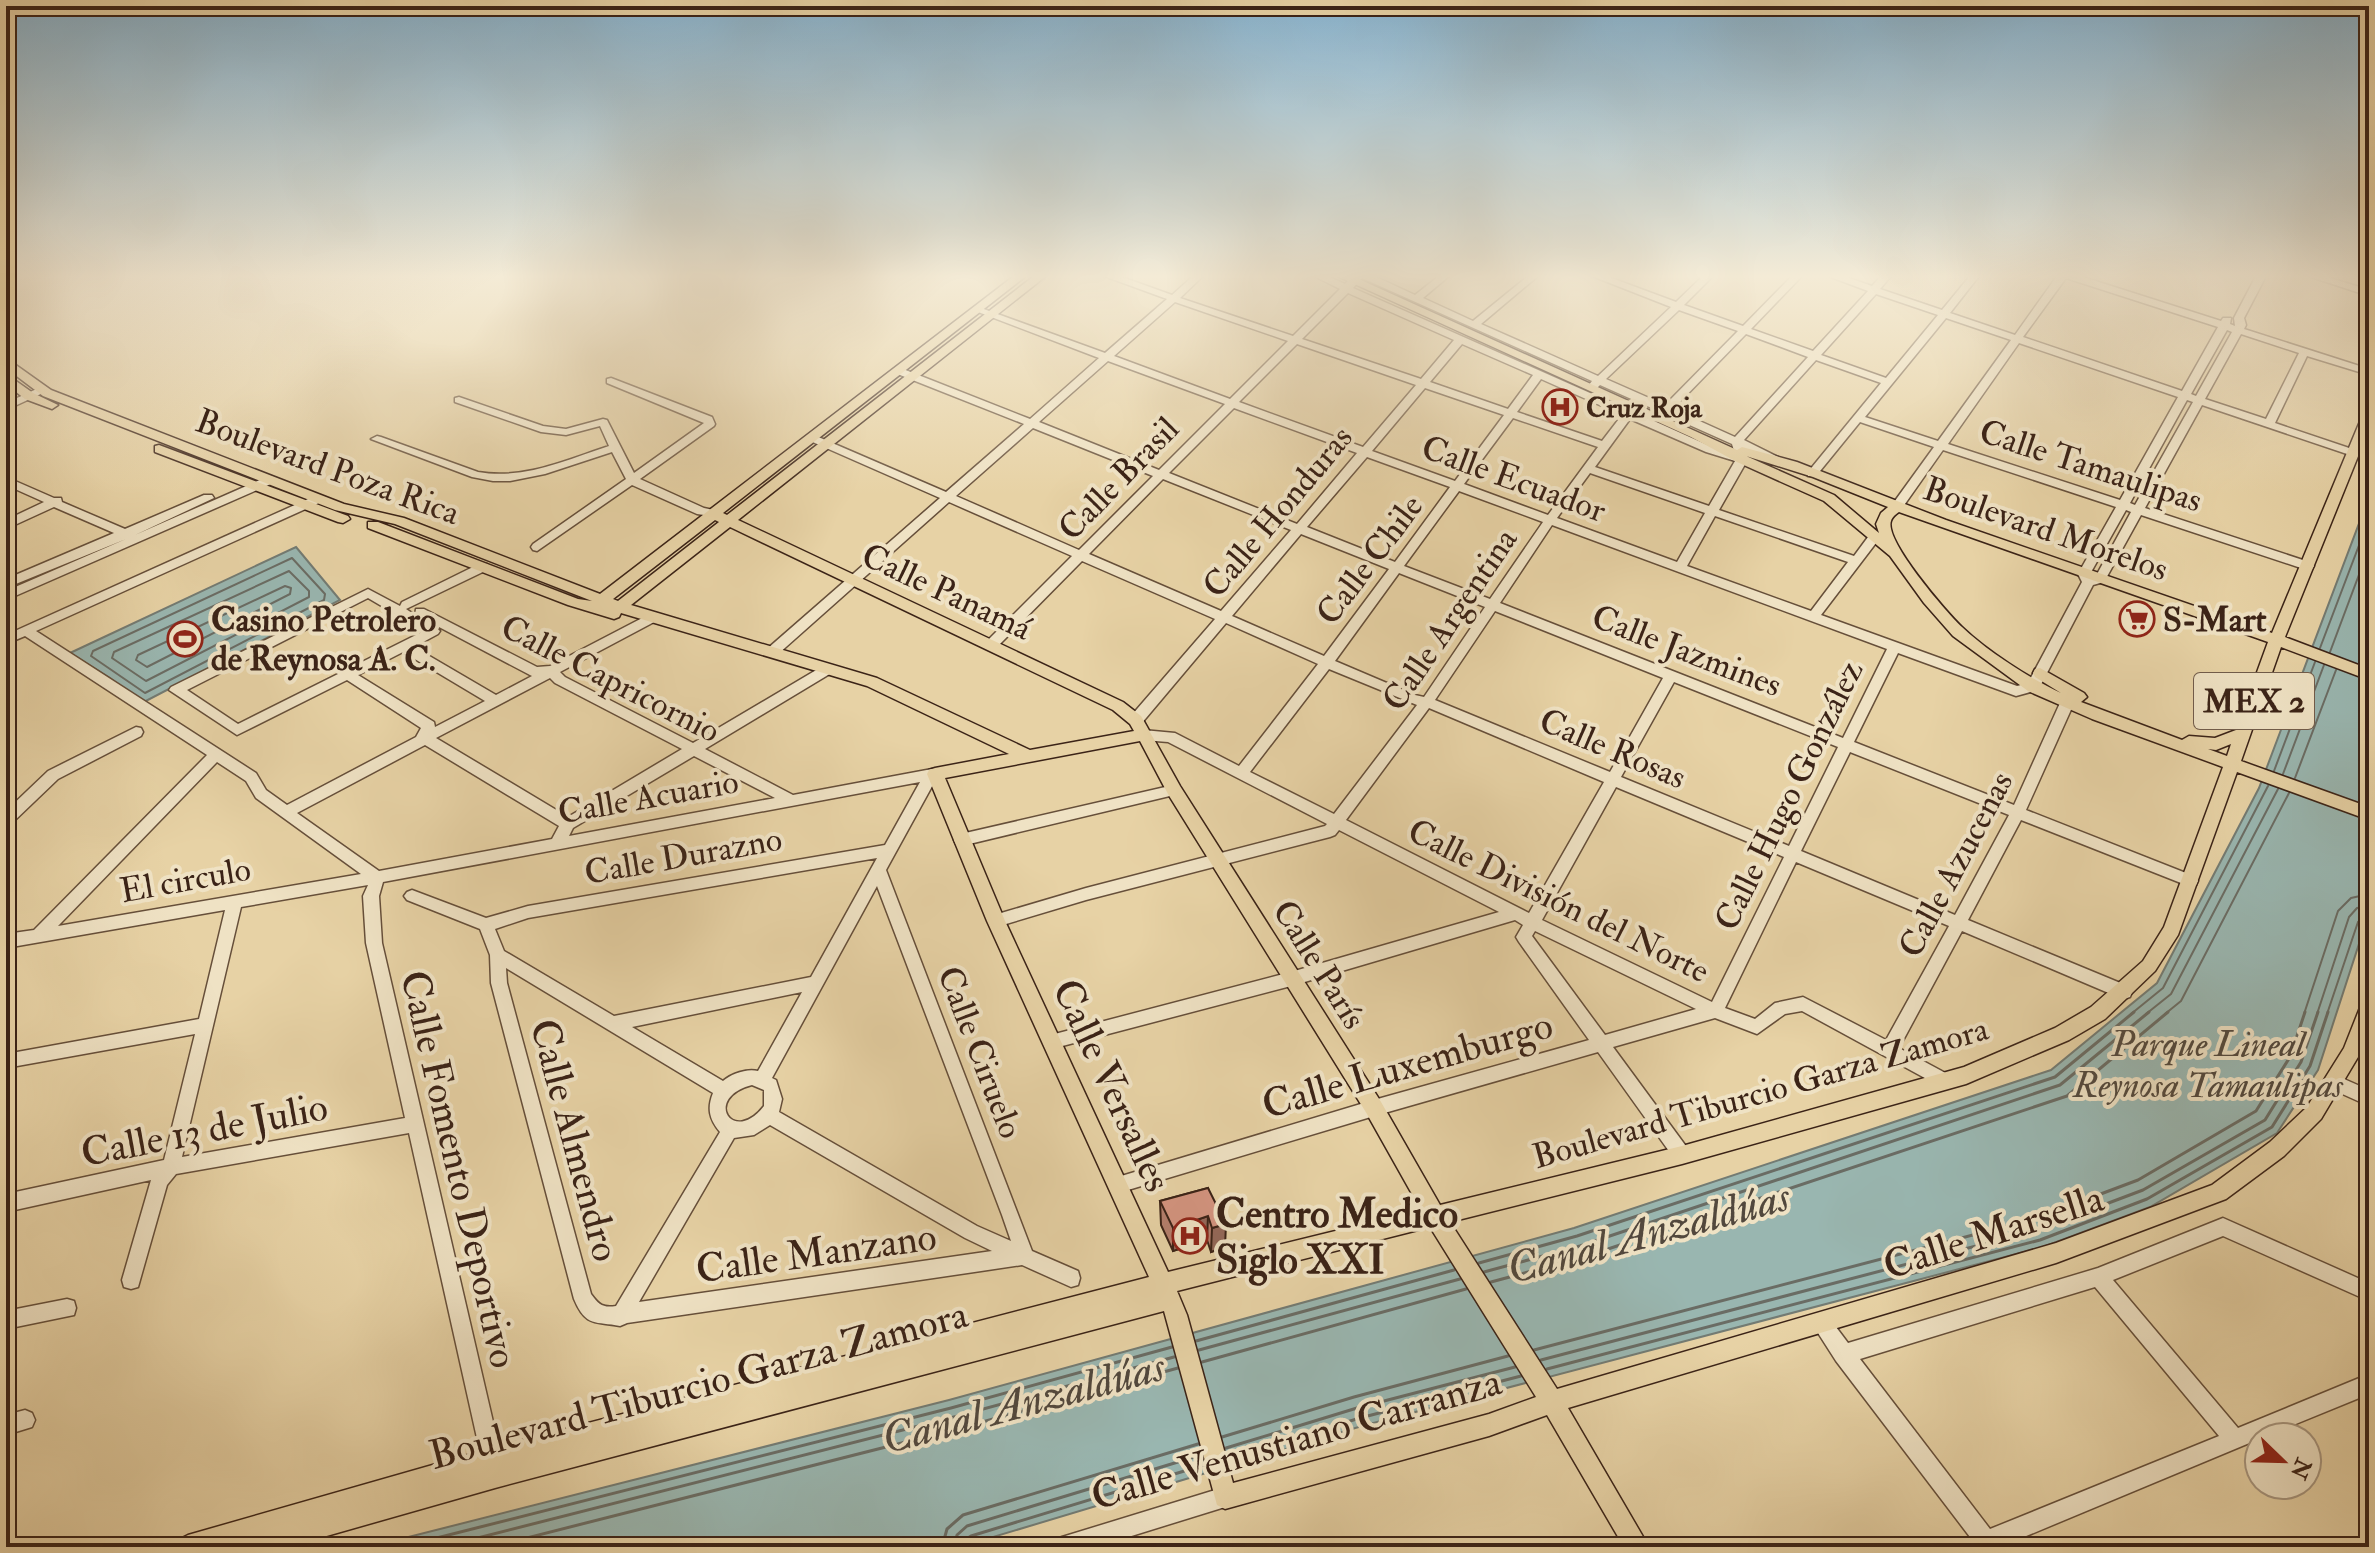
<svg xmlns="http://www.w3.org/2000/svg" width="2375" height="1553" viewBox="0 0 2375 1553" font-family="'IM FELL Double Pica',serif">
	<rect width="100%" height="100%" fill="#e7d2a5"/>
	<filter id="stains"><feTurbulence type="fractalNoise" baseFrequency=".0025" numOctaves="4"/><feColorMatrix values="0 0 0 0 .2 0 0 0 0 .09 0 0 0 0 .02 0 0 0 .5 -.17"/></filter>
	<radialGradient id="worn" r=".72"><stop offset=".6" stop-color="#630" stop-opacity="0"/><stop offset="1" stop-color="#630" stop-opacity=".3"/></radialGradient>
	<path fill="#99b6b0" stroke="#737b73" stroke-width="2" d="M2369,497V913L2318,1070L2277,1133L2150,1207L2043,1247L1362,1426L960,1547H369L949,1400L1574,1228L2051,1070L2157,983L2259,788Z
		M296,547L340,600L142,703L110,678L70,653Z"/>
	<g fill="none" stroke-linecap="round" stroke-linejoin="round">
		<path stroke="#6a6c64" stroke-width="2" d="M292,558L325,594L324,600L145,693L91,656L93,651Z
			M289,571L309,591V597L146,681L112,658L114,652Z
			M285,586L291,588L290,594L147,667L136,660L138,655Z
			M2320,648L2369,519
			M2330,652L2369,548
			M2274,771L2315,662
			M2283,774L2324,665
			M2295,778L2336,670
			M2131,1014L2163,988L2268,786
			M2146,1014L2171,994L2278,789
			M2165,1014L2181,1001L2289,793
			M2304,1014L2338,911L2351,898L2369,894
			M2317,1014L2349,917L2357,908L2369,906
			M2327,1014L2358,922L2369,916"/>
		<path stroke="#6a6c64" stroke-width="3" d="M1479,1263L1577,1236L2055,1077L2134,1012
			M1484,1272L1580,1246L2060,1085L2149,1012
			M1491,1282L1584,1257L2067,1096L2168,1012
			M1196,1341L1454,1270
			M1199,1350L1460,1279
			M1534,1350L2034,1219L2138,1180L2256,1111L2290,1057L2305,1012
			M1541,1360L2037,1230L2143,1190L2265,1120L2301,1062L2318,1012
			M1202,1362L1466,1289
			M1547,1369L2040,1240L2147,1199L2272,1127L2310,1066L2328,1012
			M1222,1437L1354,1397L1508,1356
			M1226,1448L1357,1408L1515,1367
			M1228,1458L1360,1418L1521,1376
			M401,1547L951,1408L1172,1347
			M442,1547L954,1417L1174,1357
			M491,1547L957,1429L1178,1368
			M942,1547L947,1529L963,1515L1198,1444
			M954,1547L957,1535L967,1526L1201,1455
			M964,1547L965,1540L971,1536L1204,1465"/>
		<defs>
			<path id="minor" d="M1104,276H1119L1172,295L1193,276H1203L1180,298L1293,336L1340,289L1314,276H1327L1345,284L1353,276H1374L1415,295L1439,276H1449L1423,298L1473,321L1528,276H1538L1481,324L1598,376L1671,307L1592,276H1606L1676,302L1703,276H1713L1684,305L1743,326L1792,276H1802L1751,329L1813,351L1868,291L1828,276H1843L1872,286L1881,276H1891L1880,289L1942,310L1970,276H1979L1950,313L2015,335L2057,276H2080L2221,321L2223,318H2231L2230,324L2235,326L2234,318L2256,276H2266L2244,318L2246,325L2244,329L2369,369V375L2307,356L2275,423L2358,451V455H2350L2202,405L2145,508L2312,563L2314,566L2312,569H2304L2141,515L2104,582L2093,585L2038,690L2016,696L1898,653L1854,742L2014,805L2060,703L2062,700H2072L2074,703L2026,810L2196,877L2198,881L2196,885L2191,887L2186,885L2021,820L1968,920L2130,987L2132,992L2130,997L2124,999L2118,997L1962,931L1899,1048L1951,1076L1953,1081L1951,1086L1945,1089L1802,1011L1785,1014L1757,1034L1715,1018L1613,1047L1688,1149L1691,1155L1688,1161L1682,1163L1676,1161L1598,1052L1374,1116L1118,1193L1112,1191L1109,1185L1112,1179L1118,1177L1374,1100L1589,1040L1519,942L1516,937L1523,925L1515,920L1291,986L1051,1049L1045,1047L1043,1042L1045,1037L1051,1035L1291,972L1499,912L1339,830L1335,835L1330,837L1086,900L996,927L991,926L988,921L991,916L1086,888L1325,826L1327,824L1168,742L1143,740L1136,735L1143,730L1175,733L1239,766L1318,664L1226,623L1141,724H1131L1129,720L1131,716L1215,619L1082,561L996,648H986L985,645L986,642L1072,556L949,502L777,655H767L766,652L767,649L940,498L808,440V436H816L946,492L1024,424L895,373V369H903L1030,419L1099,358L973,310L981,308L1105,353L1167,299ZM1362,278L1592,381L1588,386L1589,388H1597L1600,385L1732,444L1735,454L1714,448L1634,412L1638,407L1637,405H1629L1626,409L1353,288ZM2066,278L2218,327L2182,391L2023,337ZM1348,293L1454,340L1421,379L1302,339ZM1876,294L1938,315L1886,378L1821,355ZM1175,302L1288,341L1230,399L1114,356ZM1679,310L1738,331L1665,405L1606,379ZM1946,318L2011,340L1938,441L1865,417ZM2227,330L2232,332L2196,396L2191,394ZM1746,334L1808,357L1735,437L1673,409ZM2241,334L2299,353L2266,419L2205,399ZM2019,343L2178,397L2120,500L1948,444ZM1297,344L1416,385L1363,447L1239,402ZM1462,344L1533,375L1508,409L1430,382ZM1816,360L1881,383L1808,472V476H1816L1860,422L1934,447L1892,505V511H1900L1943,450L2116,507L2078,574L2082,582L2028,683L2017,686L1821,615L1879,539V533H1871L1854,556L1719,510L1748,459L1745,449L1770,460L1774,461L1780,458L1744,440ZM1108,361L1225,404L1159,470L1039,422ZM1541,379L1622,415L1602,441L1517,412ZM1425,388L1504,415L1455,481L1372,451ZM2187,400L2193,402L2135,505L2130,503ZM1234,408L1357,453L1297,524L1169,473ZM1513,418L1598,447L1548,515L1464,484ZM1630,419L1706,452L1735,461L1709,506L1595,467ZM1033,428L1153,476L1079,550L956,496ZM1367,457L1450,487L1395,562L1307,527ZM1590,473L1705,513L1677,562L1557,518ZM1163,479L1291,530L1221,611L1089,554ZM1459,491L1543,522L1490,599L1404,566ZM2126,510L2131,512L2096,576L2092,577L2090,574ZM1715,516L1848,562L1811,611L1687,566ZM1552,525L1887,649L1843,738L1500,603ZM1301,534L1389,569L1324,656L1232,616ZM1399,573L1485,607L1424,697L1415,695L1335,661ZM1495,611L1663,678L1610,772L1435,700ZM1329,669L1417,705L1334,814L1250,772ZM1674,682L1838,747L1789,846L1621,777ZM1429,708L1604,782L1529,913L1346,820ZM1850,752L2009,815L1955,915L1801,851ZM1616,787L1784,857L1712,1002L1542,920ZM1796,862L1949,926L1886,1040L1803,997L1775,1003L1755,1019L1725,1008ZM1535,931L1696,1009L1605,1035L1532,936Z
				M2308,276H2324L2369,290V296Z
				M611,378L712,417L715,424L714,426L640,479L704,508L718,511V517L697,514L632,485L537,551L533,550L531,547L533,544L626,479L612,452L545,474L510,481H493L472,477L371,439L377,436L381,437L478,472C524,480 566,460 609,446L600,426L566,435L541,432L455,402V398L459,397L543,426L566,429L603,419L607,420L634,473L704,423L607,383V379Z
				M41,387L46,390L45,392L6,410V403Z
				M269,476L273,477V483L6,600V591L126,539L6,588V579L114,533L54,507L6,529V520L44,502L6,485V477L54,498H61L62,502L125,529L204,495H212L214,498L135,535Z
				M317,495L323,499L321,502L36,631L256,773L266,790L287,805L416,737L421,728L347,680L237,735L169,690L171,687L368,589L400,606L402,602L479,564H487L489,567L487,570L406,609L415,615L416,609H424L537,667L550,666L648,615H656L658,618L656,621L560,672L565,677L693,743L823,666H833L835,669L833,672L705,749L793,795L932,769L940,770L942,774L936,779L886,870L1032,1251L1078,1271L1080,1278L1078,1285L1071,1287L1022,1265L627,1323L620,1326C596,1321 586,1328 574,1299L491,983L490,955L480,929L407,900L404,896L407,892L412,890L486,918L528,906L885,845L920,782L383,882L379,896L382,943L503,1465L500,1472L493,1475L486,1472L483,1465L409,1133L176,1174L167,1185L140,1280L138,1287L131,1289L124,1287L122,1280L151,1180L6,1212V1194L164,1160L195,1034L6,1068V1054L199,1019L225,910L6,948V934L34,930L207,755L25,636L6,644V635ZM368,598L424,631L238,724L187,690ZM422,618L530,675L532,676L496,695L414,647L438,634L440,631ZM403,652L485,701L435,727L434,722L358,675ZM550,678L555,683L682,749L568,817L436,738ZM425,745L559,826L552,839L379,871L297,813ZM694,756L775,798L569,836L573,828ZM217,762L246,781L256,798L361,874L58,926ZM877,858L811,977L614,1016L504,951L495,929L528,918ZM368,885L363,896L366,943L405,1118L182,1157L241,907ZM877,886L1002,1215L1011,1241L977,1226L779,1112L782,1099L776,1080L772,1078ZM506,968L713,1093C707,1108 709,1119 720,1132L616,1306C603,1308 599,1305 591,1294L507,983ZM802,992L758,1071C747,1068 731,1074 723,1081L632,1027ZM752,1085L764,1090V1106C733,1146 702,1098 752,1085ZM770,1125L965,1238L992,1251L639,1302L734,1138L754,1135Z
				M136,727L141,728L143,732L141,736L58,779L11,824L6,826V811L48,771Z
				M1174,785L1179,786L1181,790L1179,794L1174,795L961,846L956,844L954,840L956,836L961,834Z
				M2335,1075L2369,1090V1106L2329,1088L2327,1083L2329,1078Z
				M2223,1218L2369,1283V1301L2223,1236L2113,1280L2238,1428L2369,1374V1394L2264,1437H2259V1439L2000,1547H1962L1965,1540L1970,1537L1836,1361L1811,1322L1813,1315L1820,1313L1827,1315L1848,1343L2098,1268ZM2095,1287L2219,1436L1990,1529L1860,1359Z
				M67,1299L74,1301L76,1308L74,1315L6,1329V1311Z
				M25,1410L32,1413L35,1420L32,1427L6,1435V1415Z
				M1225,1487L1232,1490L1235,1497L1232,1504L1225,1507L1096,1547H1052L1055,1540L1062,1537Z"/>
			<path id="major" d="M1014,276H1026L723,513L727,515L1034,276H1046L738,520L1123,702L1141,716L1180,786L1381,1102L1440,1205L1682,1146L1964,1067L2055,1028L2091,1007L2143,961L2164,927L2223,767L2092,719L2028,691L1953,636L1924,603L1890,556L1824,501L1737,462L1691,437L1337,276H1352L1737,450L1742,447L1797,462L1946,520L2272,633L2363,414L2369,410V429L2285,637L2369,669V680L2281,647L2241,761L2369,807V820L2237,772L2178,935L2155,971L2105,1019L2069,1040L1966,1084L1682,1164L1450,1222L1557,1389L2056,1243L2212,1185L2270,1142L2307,1107L2344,1048L2363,1000L2369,998V1031L2361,1052L2321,1119L2284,1156L2226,1199L2056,1263L1568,1408L1649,1547H1624L1547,1415L1489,1436L1225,1509L1217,1505L1164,1311L495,1488L288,1547H235L236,1545L176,1547L180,1539L188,1535L492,1448L1149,1277L987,921L927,774L929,770L935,768L1009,754L867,686L621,613L619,617L614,619L568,605L368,528V522H378L578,599L592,601L395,524L335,510L43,396L6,368V358L51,390L344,504L404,518L600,594ZM1746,456L1813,477L1888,507L1881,513L1876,524L1879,533L1834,495ZM1899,512L2268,642L2236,730L2215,738L2189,736L2182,740L2081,702L2087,697L2084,693L2040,668L2035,669L2033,673L2035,677L2061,693C2030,679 1986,650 1962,627C1946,612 1884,540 1891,521C1892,517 1896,514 1899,512ZM715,520L719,522L618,601L613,599ZM730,527L1113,710L1130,724L1134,731L1030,750L877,678L631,605ZM1140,741L1168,794L1367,1114L1421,1210L1168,1272L1005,921L945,778ZM2231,744L2227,756L2208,749L2216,750ZM1430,1227L1536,1397L1489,1414L1233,1483L1187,1315L1177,1291Z
				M6,374L33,393L58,405L52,409L25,399L6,384Z
				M159,445L348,516L350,519L343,523L338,522L155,452V446Z"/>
		</defs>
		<use href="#minor" stroke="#664f3a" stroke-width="3"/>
		<use href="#major" stroke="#3b2317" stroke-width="3"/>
		<use href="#minor" fill="#efe2c4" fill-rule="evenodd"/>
		<use href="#major" fill="#e7d2a5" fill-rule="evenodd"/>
	</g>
	<path fill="#b57f6d" stroke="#3b2317" stroke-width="2" d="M1208,1188L1225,1247L1211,1252L1207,1240L1173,1251L1161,1225L1160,1201Z"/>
	<path fill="#946859" stroke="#3b2317" stroke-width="2" d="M1208,1216L1207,1240L1173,1251V1228Z
		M1226,1224L1225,1247L1211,1252L1212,1228Z"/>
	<path fill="#d3947f" stroke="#3b2317" stroke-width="2" d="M1208,1188L1226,1224L1212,1228L1208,1216L1173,1228L1160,1201Z"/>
	<linearGradient id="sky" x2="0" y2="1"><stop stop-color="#88b5d2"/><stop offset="0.56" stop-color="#f4ebd6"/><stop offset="1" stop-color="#f4ebd6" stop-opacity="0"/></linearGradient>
	<rect width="2375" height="494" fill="url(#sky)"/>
	<defs>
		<symbol id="hospital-ring" viewBox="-11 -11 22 22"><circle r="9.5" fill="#efe2c4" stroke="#8f2418" stroke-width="1.5"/><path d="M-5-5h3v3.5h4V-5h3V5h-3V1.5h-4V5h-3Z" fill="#8f2418"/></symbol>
		<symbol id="supermarket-ring" viewBox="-11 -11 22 22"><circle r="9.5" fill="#efe2c4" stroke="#8f2418" stroke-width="1.5"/><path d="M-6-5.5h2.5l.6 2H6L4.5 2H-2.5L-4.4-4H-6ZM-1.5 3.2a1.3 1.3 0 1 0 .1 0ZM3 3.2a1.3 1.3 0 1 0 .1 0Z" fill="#8f2418"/></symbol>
		<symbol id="stadium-ring" viewBox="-11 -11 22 22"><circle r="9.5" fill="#efe2c4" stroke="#8f2418" stroke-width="1.5"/><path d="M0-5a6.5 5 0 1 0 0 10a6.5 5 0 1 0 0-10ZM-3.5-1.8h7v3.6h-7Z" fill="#8f2418"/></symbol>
	</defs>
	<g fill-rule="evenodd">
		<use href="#hospital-ring" x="1540" y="387" width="40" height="40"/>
		<use href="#supermarket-ring" x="2117" y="599" width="40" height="40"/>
		<use href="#stadium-ring" x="165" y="619" width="40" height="40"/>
		<use href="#hospital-ring" x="1170" y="1216" width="40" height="40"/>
	</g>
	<g text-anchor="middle" stroke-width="8" stroke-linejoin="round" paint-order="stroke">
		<g font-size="28" font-weight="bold" fill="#3b2317" stroke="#efe2c4" text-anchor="start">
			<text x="1586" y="417">Cruz Roja</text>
		</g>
		<rect fill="#efe2c4" stroke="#715c4b" stroke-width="2" x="2194" y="673" width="120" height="56" rx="6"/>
		<g font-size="32" font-weight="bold" fill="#3b2317">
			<text x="2254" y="712">MEX 2</text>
		</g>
		<g font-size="34" fill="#3b2317" stroke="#efe2c4">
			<text transform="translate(2091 465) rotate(18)" y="12">Calle Tamaulipas</text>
			<text transform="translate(328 466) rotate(20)" y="12">Boulevard Poza Rica</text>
			<text transform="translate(1118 478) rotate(-46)" y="12">Calle Brasil</text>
			<text transform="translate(1514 478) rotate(20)" y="12">Calle Ecuador</text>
			<text transform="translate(1277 511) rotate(-50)" y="12">Calle Honduras</text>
			<text transform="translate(2046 528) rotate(19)" y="12">Boulevard Morelos</text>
			<text transform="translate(1369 559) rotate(-53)" y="12">Calle Chile</text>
			<text transform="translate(947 591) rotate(25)" y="12">Calle Panamá</text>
			<text transform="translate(1449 619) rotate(-56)" y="12">Calle Argentina</text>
			<text transform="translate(1687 650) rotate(21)" y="12">Calle Jazmines</text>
			<text transform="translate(611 678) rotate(27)" y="12">Calle Capricornio</text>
			<text transform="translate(1613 748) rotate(23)" y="12">Calle Rosas</text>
			<text transform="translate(1788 795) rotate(-64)" y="12">Calle Hugo González</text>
			<text transform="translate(648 796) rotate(-10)" y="12">Calle Acuario</text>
			<text transform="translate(683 855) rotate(-10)" y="12">Calle Durazno</text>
			<text transform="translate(1955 864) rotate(-62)" y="12">Calle Azucenas</text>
			<text transform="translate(185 879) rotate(-10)" y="12">El circulo</text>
			<text transform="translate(1559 900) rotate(26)" y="12">Calle División del Norte</text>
			<text transform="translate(1320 964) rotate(58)" y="12">Calle París</text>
			<text transform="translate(981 1052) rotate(69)" y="12">Calle Ciruelo</text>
			<text transform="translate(1760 1092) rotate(-16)" y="12">Boulevard Tiburcio Garza Zamora</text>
		</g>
		<g font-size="34" font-weight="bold" fill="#3b2317" stroke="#efe2c4" text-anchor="start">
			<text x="211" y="631">Casino Petrolero<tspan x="211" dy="39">de Reynosa A. C.</tspan></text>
			<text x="2163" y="631">S-Mart</text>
		</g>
		<g font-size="36" font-style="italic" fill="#52483d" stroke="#efe2c4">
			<text x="2208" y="1056">Parque Lineal<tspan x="2208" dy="41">Reynosa Tamaulipas</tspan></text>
		</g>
		<g font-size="40" fill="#3b2317" stroke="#efe2c4">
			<text transform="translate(1407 1064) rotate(-16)" y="14">Calle Luxemburgo</text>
			<text transform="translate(1113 1085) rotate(65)" y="14">Calle Versalles</text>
			<text transform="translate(204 1129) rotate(-11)" y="14">Calle 13 de Julio</text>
			<text transform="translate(576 1140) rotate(75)" y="14">Calle Almendro</text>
			<text transform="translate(460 1169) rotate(77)" y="14">Calle Fomento Deportivo</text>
			<text transform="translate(1993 1231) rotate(-18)" y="14">Calle Marsella</text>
			<text transform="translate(816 1252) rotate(-8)" y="14">Calle Manzano</text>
			<text transform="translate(698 1384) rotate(-15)" y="14">Boulevard Tiburcio Garza Zamora</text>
			<text transform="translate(1296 1438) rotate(-16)" y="14">Calle Venustiano Carranza</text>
		</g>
		<g font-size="40" font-weight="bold" fill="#3b2317" stroke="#efe2c4" text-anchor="start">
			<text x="1216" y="1227">Centro Medico<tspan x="1216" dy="46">Siglo XXI</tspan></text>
		</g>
		<g font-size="44" font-style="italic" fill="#52483d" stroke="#efe2c4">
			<text transform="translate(1648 1232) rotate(-15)" y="15">Canal Anzaldúas</text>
			<text transform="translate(1023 1402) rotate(-15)" y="15">Canal Anzaldúas</text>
		</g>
	</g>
	<rect width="2375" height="1553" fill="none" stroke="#e7d2a5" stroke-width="32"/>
	<rect x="8" y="8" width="2359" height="1537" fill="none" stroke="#3b2317" stroke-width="4"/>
	<rect x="16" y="16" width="2343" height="1521" fill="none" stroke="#3b2317" stroke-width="2"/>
	<g transform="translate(2283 1461) rotate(113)"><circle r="38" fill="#efe2c4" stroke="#a7967f" stroke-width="2"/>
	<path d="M0-6L14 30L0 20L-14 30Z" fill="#8f2418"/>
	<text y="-12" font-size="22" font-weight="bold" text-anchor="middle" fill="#3b2317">N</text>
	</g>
	<rect width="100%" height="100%" filter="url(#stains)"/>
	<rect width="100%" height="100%" fill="url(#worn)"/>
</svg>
